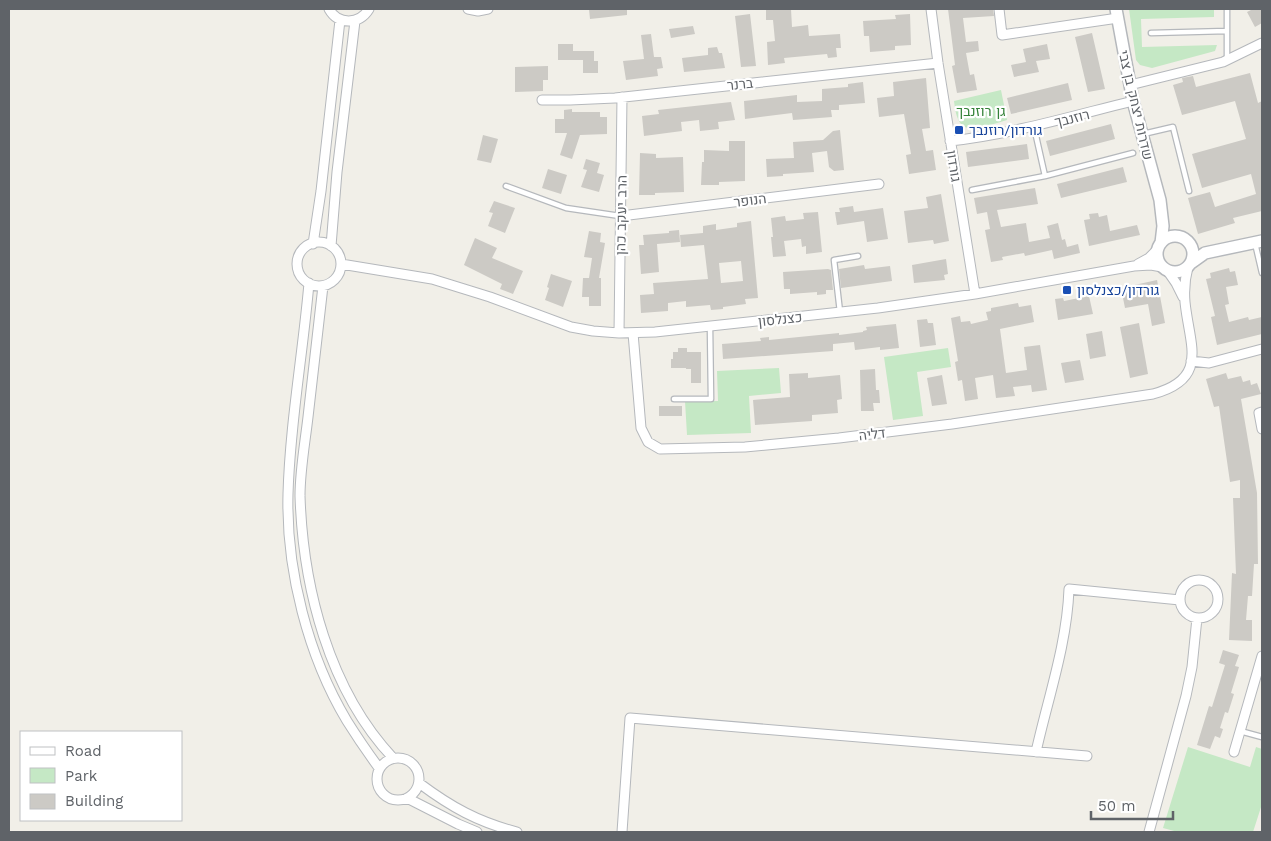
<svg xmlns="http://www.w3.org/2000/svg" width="1271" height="841" viewBox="0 0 1271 841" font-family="'Work Sans',Heebo,sans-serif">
	<rect width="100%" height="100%" fill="#f1efe8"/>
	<path fill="#c5e8c5" d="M1129,9H1214V17L1141,19L1142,47L1217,45L1215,51L1152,68L1140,65L1136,60Z
		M1001,90L1007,120C996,123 968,134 961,124C956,118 955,108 954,101Z
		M948,348L951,367L917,372L923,416L893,420L884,357Z
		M779,368L781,393L749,396L751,433L687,435L685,401H718L717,371Z
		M1188,747L1250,767L1256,747L1262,749V804L1253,832H1178L1163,828Z"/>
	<path fill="#cccac5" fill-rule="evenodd" d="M589,9H627V15L590,19Z
		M766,9H791L792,27L808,25L809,36L840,34L841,48H836L837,57L828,58L827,54L784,58L785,63L768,65L767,42L775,41L773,20H766Z
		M948,9H993L994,16L963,18L966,42L978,41L979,51L966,53L970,75L974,74L977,90L957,93L952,66L955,65Z
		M1253,9H1262V23L1255,27L1247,12Z
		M750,14L756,66L741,67L735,16Z
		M910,14L911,45L895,46V50L870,52L869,36H864L863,21L896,19L895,15Z
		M693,26L695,34L671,38L669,29Z
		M1092,33L1105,89L1088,92L1075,37Z
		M651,34L654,57H661L663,68L657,69L658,76L626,80L623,61L644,59L641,35Z
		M558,44H573V51H594V61H598V73H583V60H558Z
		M1047,44L1050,59L1036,61L1039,72L1014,77L1011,65L1026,62L1023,49Z
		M717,47L719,53H722L725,68L684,72L682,58L708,55V48Z
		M548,66V80H543V91L515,92V67Z
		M1250,73L1258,103L1262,101V211L1233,218L1235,223L1198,234L1188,198L1210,192L1215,207L1256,194L1251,174L1202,188L1192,154L1246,139L1235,101L1182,115L1173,85L1183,82L1182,78L1193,76L1196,87Z
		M926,78L930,128L922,129L926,151L933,150L936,170L909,174L906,155L911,154L904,114L879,117L877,98L894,96L893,82Z
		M863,82L865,103L839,105V110H831L832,117L793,120L792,113L745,119L744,101L797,95V102L822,101V89L848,87V84Z
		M1068,83L1072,100L1011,114L1007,98Z
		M731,102L735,120L718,122L719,129L700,131L699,120L681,122L682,131L644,136L642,116L659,114L658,110Z
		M572,109V112H600V117H607V134L580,135L572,159L560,155L567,133H555V119H564V110Z
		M1111,124L1115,139L1050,156L1046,141Z
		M840,130L844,170L834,171L829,167L827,151L812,153L814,172L783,174V176L767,177L766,159L794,158L793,142L823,140L833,131Z
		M483,135L498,139L491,163L477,160Z
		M729,141H745V181L719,182V185H701L702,162H704V150L729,151Z
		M1027,144L1029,159L968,167L966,152Z
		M640,153L656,154V158L683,157L684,192L655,193V195H639Z
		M586,159L600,163L597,173L604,175L599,192L581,187L587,170L583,169Z
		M1123,167L1127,182L1061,198L1057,184Z
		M548,169L567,175L561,194L542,188Z
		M1035,188L1038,204L997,210L1001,227L1026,223L1029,242L1050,238L1047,226L1058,223L1062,240L1065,239L1067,247L1078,244L1080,253L1054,259L1052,250L1025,256L1024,253L1002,257L1003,260L991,262L985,230L990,229L987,212L977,214L974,198Z
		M941,194L949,241L934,244L933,240L908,243L904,211L928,208L926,197Z
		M494,201L515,208L505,233L488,226L493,213L489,212Z
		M853,206L854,212L883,208L888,239L867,242L864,221L837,225L835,212H840L839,208Z
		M818,212L822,252L806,254V246L802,247L801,239L784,241L786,256L773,257L771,237H773L771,218L785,216L786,221L804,219L803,213Z
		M1098,213L1099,217L1107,215L1110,231L1137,225L1140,235L1089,246L1084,220L1090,219L1089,214Z
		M751,221L758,298L745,299L746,304L723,307V309L711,310L710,305L686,307V301L668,303V311L641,313L640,295L654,294L653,283L708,279L704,245L681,247L680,235L703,233V226L716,224V230L737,227V223ZM741,261L743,281L721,283L719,263Z
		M679,230L680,242L657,244L659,272L641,274L639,245H644L643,235L669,233V231Z
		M589,231L601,233L600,242L605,243L599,278H601V306H589V297H582L583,278H589L592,258L584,257Z
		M475,238L497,248L492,258L523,271L513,294L500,289L502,284L464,265Z
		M946,259L948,274L944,275L945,280L914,283L912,265Z
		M864,265L865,269L890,266L892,281L841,288L839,269Z
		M1229,268L1230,272L1235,271L1238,285L1226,287L1229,304L1225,305L1229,322L1248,317L1249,320L1262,317V334L1217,345L1211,317L1215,316L1206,279L1211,278L1210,273Z
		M828,269L831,270L833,290H826V294L817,295V292L790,294V289H784L783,272Z
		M551,274L572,281L563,307L545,300L549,288L547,287Z
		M1157,280L1165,323L1152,326L1148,304L1125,308L1121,288Z
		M1089,296L1093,314L1058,320L1055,299L1063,298L1064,301Z
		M1018,303L1019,307L1031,305L1034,322L1000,329L1006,373L1027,370L1024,347L1040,345L1047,390L1032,392L1031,385L1013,387L1015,396L996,398L993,375L975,378L978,399L965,401L962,380L958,381L955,362L958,361L951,318L960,316L961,322L970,321L971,324L988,320L986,312L991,311V308Z
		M927,319L928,323H933L936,345L920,347L917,320Z
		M1139,323L1148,374L1130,378L1120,327Z
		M896,324L899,348L880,350V347L855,350L854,342L833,344V351L723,359L722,344L761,341L760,338L769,337V340L839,333V335L863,332V331L867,330L866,327Z
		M1102,331L1106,356L1090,359L1086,334Z
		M678,348H687V352H701V383H691V369H686V368H671V359H673V352H678Z
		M1080,360L1084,380L1065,383L1061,363Z
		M875,369L876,390H879L880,403H873L874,411H861L860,370Z
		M808,373V378L840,375L842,399L837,400L838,413L812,415V421L755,425L753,400L790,397L789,374Z
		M1226,373L1228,379L1241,376L1243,382L1250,380L1251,385L1257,383L1261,394L1241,399L1257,493L1258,564H1254L1252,596H1248L1246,620H1252V641L1229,640L1232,573L1236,574L1233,498H1240V480L1230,482L1219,406L1214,407L1206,379Z
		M942,375L947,404L932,406L927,378Z
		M659,406H682V416H659Z
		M1223,650L1239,655L1235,666L1239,667L1231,693L1234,694L1228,713L1225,712L1220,728L1223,729L1220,738L1215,736L1210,749L1197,745L1209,706L1212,707L1225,665L1219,663Z"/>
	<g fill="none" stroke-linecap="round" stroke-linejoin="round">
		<defs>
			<path id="service" d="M1151,33L1227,31
				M1227,60V9
				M1034,127L1045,176
				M1143,134L1173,127L1189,191
				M506,186L566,208L620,216
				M972,190L1045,176L1133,153
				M1255,243L1262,273
				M840,312L834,260L858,256
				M674,399H711L710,327
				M1240,731L1262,737"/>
			<path id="minor" d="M329,9C338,25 359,25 369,9
				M468,9L478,11L488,9
				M931,9L938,63L975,294
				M999,9L1002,35L1118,18
				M1130,85L1223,62L1262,43
				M542,100H570L615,98L938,63
				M950,141C1013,134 1072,116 1133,101
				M621,216L879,184
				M297 264a22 22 0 1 1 44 0a22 22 0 1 1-44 0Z
				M313,244L321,191L340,20
				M331,246L337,172L355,21
				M341,264L432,279L490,297L571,327L593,331L619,333L655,332L878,308L975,294L1134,266L1151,265L1162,267
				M1138,264L1149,258L1158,249
				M1167,270L1176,283L1183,297
				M309,283C303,353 290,423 288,494C286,570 308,656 347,721C357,737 368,753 379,768
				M323,286C318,329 313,373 308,417C305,443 300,470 300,496C303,588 329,690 393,758
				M619,333L622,97
				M633,333L641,428L648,442L660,449L745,447L839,438L952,424L1153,394C1210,379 1189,344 1185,302C1184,290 1185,278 1188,267
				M1191,361L1209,363L1262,349
				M1262,412L1259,413L1262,429
				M1180 599a19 19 0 1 1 38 0a19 19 0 1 1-38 0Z
				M1036,752C1048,698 1067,644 1069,589L1180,600
				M1234,752L1262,656
				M377 779a21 21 0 1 1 42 0a21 21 0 1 1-42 0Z
				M419,783C451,807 478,822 517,832
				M407,798L458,824L477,832
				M622,832L630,718L1087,756
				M1149,832L1186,696L1192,667L1197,618"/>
			<path id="tertiary" d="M1116,9L1133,101L1160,200L1163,226L1161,243
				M1157 254a18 18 0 1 1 36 0a18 18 0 1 1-36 0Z
				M1191,263L1205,253L1262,241"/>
		</defs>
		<use href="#service" stroke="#b5b8bc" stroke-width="7"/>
		<use href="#minor" stroke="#b5b8bc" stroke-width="11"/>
		<use href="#tertiary" stroke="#b5b8bc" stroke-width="14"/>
		<use href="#service" stroke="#fff" stroke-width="4.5"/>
		<use href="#minor" stroke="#fff" stroke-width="9"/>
		<use href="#tertiary" stroke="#fff" stroke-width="11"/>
	</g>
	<g fill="#1a4fb4" stroke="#fff" stroke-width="2">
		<rect x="954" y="125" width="10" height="10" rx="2.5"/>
		<rect x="1062" y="285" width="10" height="10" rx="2.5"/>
	</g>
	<g text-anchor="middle" stroke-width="4.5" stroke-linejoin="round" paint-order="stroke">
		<g font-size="14" fill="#5f6368" stroke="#fff">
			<text transform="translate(740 84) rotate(-6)" y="5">ברנר</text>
			<text transform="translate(1136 105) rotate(77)" y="5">שדרות יצחק בן צבי</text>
			<text transform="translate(1072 118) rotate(-14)" y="5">רוזנבך</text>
			<text transform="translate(954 166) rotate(81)" y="5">גורדון</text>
			<text transform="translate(750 200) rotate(-7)" y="5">הנופר</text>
			<text transform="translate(621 215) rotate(-89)" y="5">הרב יעקב כהן</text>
			<text transform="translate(780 319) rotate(-6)" y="5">כצנלסון</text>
			<text transform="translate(872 434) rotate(-7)" y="5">דליה</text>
		</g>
		<g font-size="14" fill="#348238" stroke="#fff">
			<text x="981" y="116">גן רוזנבך</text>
		</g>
		<g font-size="14" fill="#164399" stroke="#fff" text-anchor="start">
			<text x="969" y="135">גורדון/רוזנבך</text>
			<text x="1077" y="295">גורדון/כצנלסון</text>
		</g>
	</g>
	<rect width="1271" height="841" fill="none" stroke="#5f6368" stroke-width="20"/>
	<rect x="20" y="731" width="162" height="90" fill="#ffffff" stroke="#bfc1c3"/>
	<rect x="30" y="747" width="25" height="8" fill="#ffffff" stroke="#bfc1c3"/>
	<text x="65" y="756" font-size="15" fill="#5f6368">Road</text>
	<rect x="30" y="768" width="25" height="15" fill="#c5e8c5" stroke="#bfc1c3"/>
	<text x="65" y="781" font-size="15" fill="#5f6368">Park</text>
	<rect x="30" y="794" width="25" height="15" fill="#cccac5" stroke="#bfc1c3"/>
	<text x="65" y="806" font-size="15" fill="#5f6368">Building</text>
	<path d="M1091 811v8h82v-8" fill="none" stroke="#5f6368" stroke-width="2.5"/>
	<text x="1098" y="811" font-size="15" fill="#5f6368" stroke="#ffffff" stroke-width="4" paint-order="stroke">50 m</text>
</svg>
